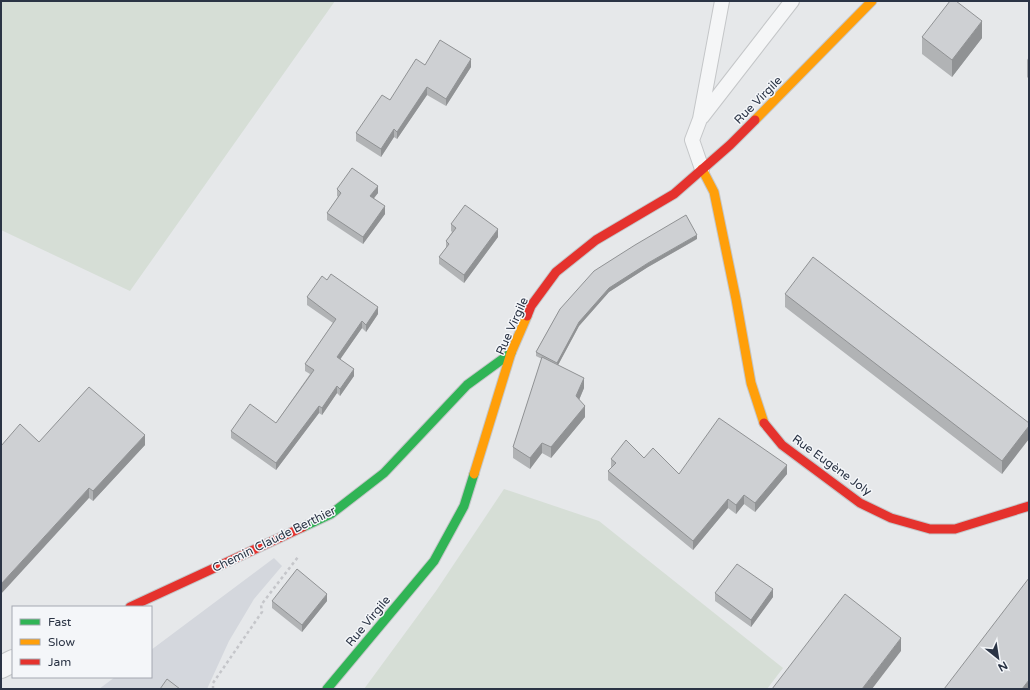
<svg xmlns="http://www.w3.org/2000/svg" width="1030" height="690" viewBox="0 0 1030 690" font-family="'Varela Round',sans-serif">
	<rect width="100%" height="100%" fill="#e6e8ea"/>
	<path fill="#d4d7dd" d="M274,558L282,566L254,599L229,641L207,689H99L115,677H151V650Z"/>
	<path fill="#d6ded6" d="M1,1H335L130,291L1,230Z
		M504,489L599,521L783,668L767,689H364L436,591Z"/>
	<g fill="none" stroke-linecap="round" stroke-linejoin="round">
		<defs>
			<path id="lane" d="M702,117L792,1
				M702,169L692,140L700,119L722,1"/>
			<path id="street" d="M1,667L13,661"/>
			<path id="fast" d="M303,527L331,514L384,473L467,385L511,353
				M327,689L434,561L464,506L474,474"/>
			<path id="slow" d="M755,120L872,1
				M702,169L714,192L736,299L751,383L764,423
				M474,474L511,353L527,316"/>
			<path id="jam" d="M527,316L531,306L556,272L596,240L674,194L730,145L755,120
				M764,423L782,445L860,503L891,518L930,529H955L1029,506
				M130,607L303,527"/>
		</defs>
		<use href="#lane" stroke="#c4c6c8" stroke-width="16"/>
		<use href="#street" stroke="#c4c6c8" stroke-width="24"/>
		<use href="#fast" stroke="#c4c6c8" stroke-width="11"/>
		<use href="#slow" stroke="#c4c6c8" stroke-width="11"/>
		<use href="#jam" stroke="#c4c6c8" stroke-width="11"/>
		<path stroke="#c5c6ca" stroke-width="2.5" stroke-dasharray="3 3" stroke-linecap="butt" d="M213,689V683L262,612L261,605L298,557"/>
		<use href="#lane" stroke="#f5f6f7" stroke-width="14"/>
		<use href="#street" stroke="#f5f6f7" stroke-width="22"/>
		<use href="#fast" stroke="#30b455" stroke-width="9"/>
		<use href="#slow" stroke="#ff9f0a" stroke-width="9"/>
		<use href="#jam" stroke="#e5322d" stroke-width="9"/>
	</g>
	<path fill="#b1b3b5" d="M922,37L982,38L952,77L922,54Z
		M1029,57V79L1027,77V60Z
		M425,65L471,67L446,106L427,95L397,139L394,137L381,157L356,141V133Z
		M337,189L378,193L374,198L385,214L363,244L327,220V213L338,197L337,196Z
		M451,224L498,237L464,283L439,264V257L446,248V241L452,232L451,231Z
		M697,239L648,267L609,292L579,326L558,365L584,388L579,400L585,417L551,458L542,453L530,469L513,458V447L542,359L536,356V352L560,309Z
		M327,280L378,314L366,332L362,328L340,359L354,376L340,396L337,393L322,415L319,413L276,470L231,438V431L276,423L310,374L305,371V364L333,323L307,305V297Z
		M785,294L1029,423L1002,474L785,307Z
		M39,442L145,445L93,501L89,498Z
		M644,458L679,474H787L755,512L744,504L736,514L728,508L693,550L608,480V471L611,468V459Z
		M715,593L773,597L751,627L715,601Z
		M272,601H327L302,632L272,608Z"/>
	<path fill="#909294" d="M982,21V38L952,77V60Z
		M471,59V67L446,106V99Z
		M427,87V95L397,139V132Z
		M394,129V137L381,157V149Z
		M378,186V193L370,203V196Z
		M385,206V214L363,244V237Z
		M498,229V237L464,283V275Z
		M697,235V239L648,267L609,292L579,326L557,367V363L579,322L609,288L648,263Z
		M378,307V314L366,332V325Z
		M362,321V328L337,364V357Z
		M354,369V376L340,396V389Z
		M584,378V388L576,407V396Z
		M337,386V393L322,415V408Z
		M319,406V413L276,470V463Z
		M585,406V417L551,458V447Z
		M1029,426V439L1002,474V461Z
		M145,435V445L93,501V491Z
		M542,443V453L530,469V458Z
		M787,465V474L755,512V503Z
		M89,488V498L1,594V584Z
		M744,495V504L736,514V505Z
		M728,499V508L693,550V541Z
		M773,589V597L751,627V620Z
		M327,594V601L302,632V625Z
		M901,638V651L872,689H862Z
		M1029,680V689H1022Z"/>
	<path fill="#ced0d3" stroke="#909294" d="M950,1H956L982,21L952,60L922,37Z
		M440,40L471,59L446,99L427,87L397,132L394,129L381,149L356,133L382,95L390,100L416,59L425,65Z
		M352,168L378,186L370,196L385,206L363,237L327,213L341,193L337,189Z
		M465,205L498,229L464,275L439,257L449,244L446,241L456,228L451,224Z
		M686,215L697,235L648,263L609,288L579,322L557,363L536,352L560,309L594,271L635,245Z
		M813,257L1029,423V426L1002,461L785,294Z
		M331,274L378,307L366,325L362,321L337,357L354,369L340,389L337,386L322,408L319,406L276,463L231,431L250,404L276,423L314,370L305,364L336,319L307,297L322,276L327,280Z
		M542,357L584,378L576,396L585,406L551,447L542,443L530,458L513,447Z
		M89,387L145,435L93,491L89,488L1,584V446L20,424L39,442Z
		M719,418L787,465L755,503L744,495L736,505L728,499L693,541L608,471L616,463L611,459L626,440L644,458L653,448L679,474Z
		M737,564L773,589L751,620L715,593Z
		M297,569L327,594L302,625L272,601Z
		M1029,578V680L1022,689H944Z
		M845,594L901,638L862,689H772Z
		M167,679L180,689H160Z"/>
	<g text-anchor="middle" stroke-width="3" stroke-linejoin="round" paint-order="stroke">
		<g font-size="12" fill="#2b3445" stroke="#f4f6f9">
			<text transform="translate(758 100) rotate(-45)" y="4">Rue Virgile</text>
			<text transform="translate(512 326) rotate(-66)" y="4">Rue Virgile</text>
			<text transform="translate(832 465) rotate(36)" y="4">Rue Eugène Joly</text>
			<text transform="translate(274 539) rotate(-26)" y="4">Chemin Claude Berthier</text>
			<text transform="translate(368 621) rotate(-50)" y="4">Rue Virgile</text>
		</g>
	</g>
	<rect width="1030" height="690" fill="none" stroke="#2b3445" stroke-width="4"/>
	<rect x="12" y="606" width="140" height="72" fill="#f4f6f9" stroke="#a4a8b1"/>
	<rect x="20" y="619" width="20" height="6" fill="#30b455" stroke="#a4a8b1"/>
	<text x="48" y="626" font-size="12" fill="#2b3445">Fast</text>
	<rect x="20" y="639" width="20" height="6" fill="#ff9f0a" stroke="#a4a8b1"/>
	<text x="48" y="646" font-size="12" fill="#2b3445">Slow</text>
	<rect x="20" y="659" width="20" height="6" fill="#e5322d" stroke="#a4a8b1"/>
	<text x="48" y="666" font-size="12" fill="#2b3445">Jam</text>
	<g transform="translate(998 658) rotate(150)" stroke="#f4f6f9" stroke-width="3" paint-order="stroke">
	<path d="M0-3L7 15L0 10L-7 15Z" fill="#2b3445"/>
	<text y="-6" font-size="11" font-weight="bold" text-anchor="middle" fill="#2b3445">N</text>
	</g>
</svg>
